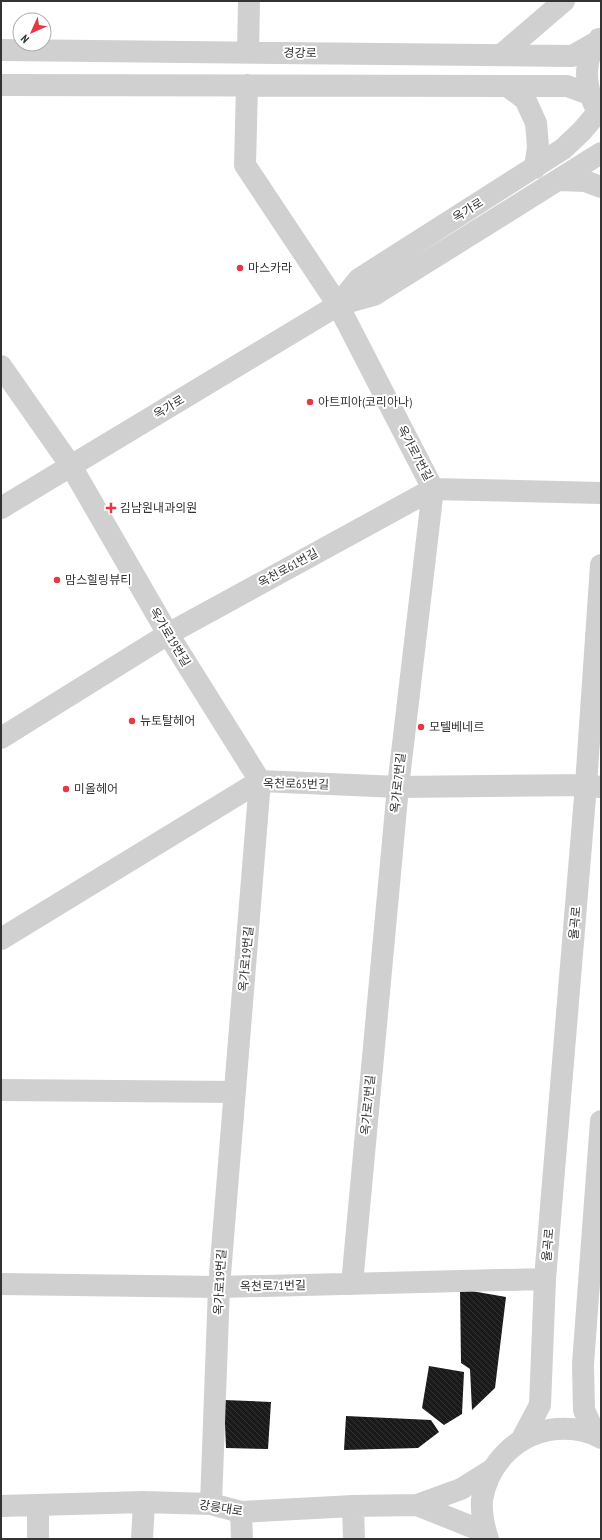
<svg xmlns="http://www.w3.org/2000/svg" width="602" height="1540" viewBox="0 0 602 1540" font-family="'PT Sans Narrow','Noto Sans KR',sans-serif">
	<defs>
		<pattern id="building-back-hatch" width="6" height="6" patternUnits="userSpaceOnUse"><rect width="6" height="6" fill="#1a1a1a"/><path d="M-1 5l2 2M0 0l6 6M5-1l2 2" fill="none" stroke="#333"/></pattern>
	</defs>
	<rect width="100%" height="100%" fill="#fff"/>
	<path fill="url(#building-back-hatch)" d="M460,1289L506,1297L495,1388L472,1410L470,1369L461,1363Z
		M429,1366L464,1372L462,1414L444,1425L422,1408Z
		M224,1400L271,1402L268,1449L226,1448Z
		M346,1416L431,1420L439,1432L418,1448L344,1450Z"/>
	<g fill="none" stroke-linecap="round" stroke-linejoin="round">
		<path stroke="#d0d0d0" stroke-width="22" d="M1,50L572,56L595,43
			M248,52L249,1
			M501,55L564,1
			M1,85L567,86L589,94
			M247,85L245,165L338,305L433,489L398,787L352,1284
			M507,86L525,99L536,123L538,147L535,168
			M594,104C584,83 584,57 599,39
			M558,180L585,181L601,187
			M338,305L359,279L563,149L582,131L598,112
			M1,366L71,466L168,634L260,781L219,1287L211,1504
			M1,508L338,305L374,295L601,153
			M1,738L168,634L433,489L601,493
			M1,939L260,781L398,787L586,785L600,787
			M1,1090L235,1092
			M1,1284L219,1287L545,1279
			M595,1434L584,1410L583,1364L601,1121
			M522,1439L540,1405L545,1279L586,785L601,565
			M417,1505L477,1529L485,1539
			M1,1506L144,1502L211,1504L241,1512L353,1506L417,1505L461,1489L493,1469
			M353,1506L354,1539
			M241,1512L242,1539
			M38,1539V1505
			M142,1539L144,1502
			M488,1539C484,1527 481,1513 482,1500C488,1462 519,1432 557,1429C572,1428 588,1430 601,1438"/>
	</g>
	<g fill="#e63946" stroke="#fff" stroke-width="1.5">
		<circle cx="240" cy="268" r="4"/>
		<circle cx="310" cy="402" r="4"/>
		<path d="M109 502h4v4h4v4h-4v4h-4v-4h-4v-4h4z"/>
		<circle cx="57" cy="580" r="4"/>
		<circle cx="132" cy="721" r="4"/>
		<circle cx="421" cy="727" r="4"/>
		<circle cx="66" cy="789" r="4"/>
	</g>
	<g text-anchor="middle" stroke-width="4" stroke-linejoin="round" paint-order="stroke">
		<g font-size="12" fill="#333" stroke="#fff">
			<text transform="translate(300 53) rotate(1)" y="4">경강로</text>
			<text transform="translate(468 210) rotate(-32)" y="4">옥가로</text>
			<text transform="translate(169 407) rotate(-31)" y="4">옥가로</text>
			<text transform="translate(415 453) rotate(62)" y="4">옥가로7번길</text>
			<text transform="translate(288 568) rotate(-29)" y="4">옥천로61번길</text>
			<text transform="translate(170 637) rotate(59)" y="4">옥가로19번길</text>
			<text transform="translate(398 783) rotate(-84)" y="4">옥가로7번길</text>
			<text transform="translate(296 784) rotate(1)" y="4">옥천로65번길</text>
			<text transform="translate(575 923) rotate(-85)" y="4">율곡로</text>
			<text transform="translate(246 959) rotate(-85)" y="4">옥가로19번길</text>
			<text transform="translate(368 1105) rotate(-85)" y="4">옥가로7번길</text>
			<text transform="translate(548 1245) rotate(-85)" y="4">율곡로</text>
			<text transform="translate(220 1282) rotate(-87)" y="4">옥가로19번길</text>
			<text transform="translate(273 1286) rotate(-1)" y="4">옥천로71번길</text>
			<text transform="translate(221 1508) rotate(9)" y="4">강릉대로</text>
		</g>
		<g font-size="12" fill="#333" stroke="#fff" text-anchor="start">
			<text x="248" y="272">마스카라</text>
			<text x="318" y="406">아트피아(코리아나)</text>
			<text x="120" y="512">김남원내과의원</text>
			<text x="65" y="584">맘스힐링뷰티</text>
			<text x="140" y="725">뉴토탈헤어</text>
			<text x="429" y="731">모텔베네르</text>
			<text x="74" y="793">미올헤어</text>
		</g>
	</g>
	<rect width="602" height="1540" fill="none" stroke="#333333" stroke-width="4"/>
	<g transform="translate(32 32) rotate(225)"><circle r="19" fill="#ffffff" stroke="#adadad"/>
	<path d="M0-3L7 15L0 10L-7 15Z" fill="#e63946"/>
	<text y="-6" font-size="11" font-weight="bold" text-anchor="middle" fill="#333333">N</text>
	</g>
</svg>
